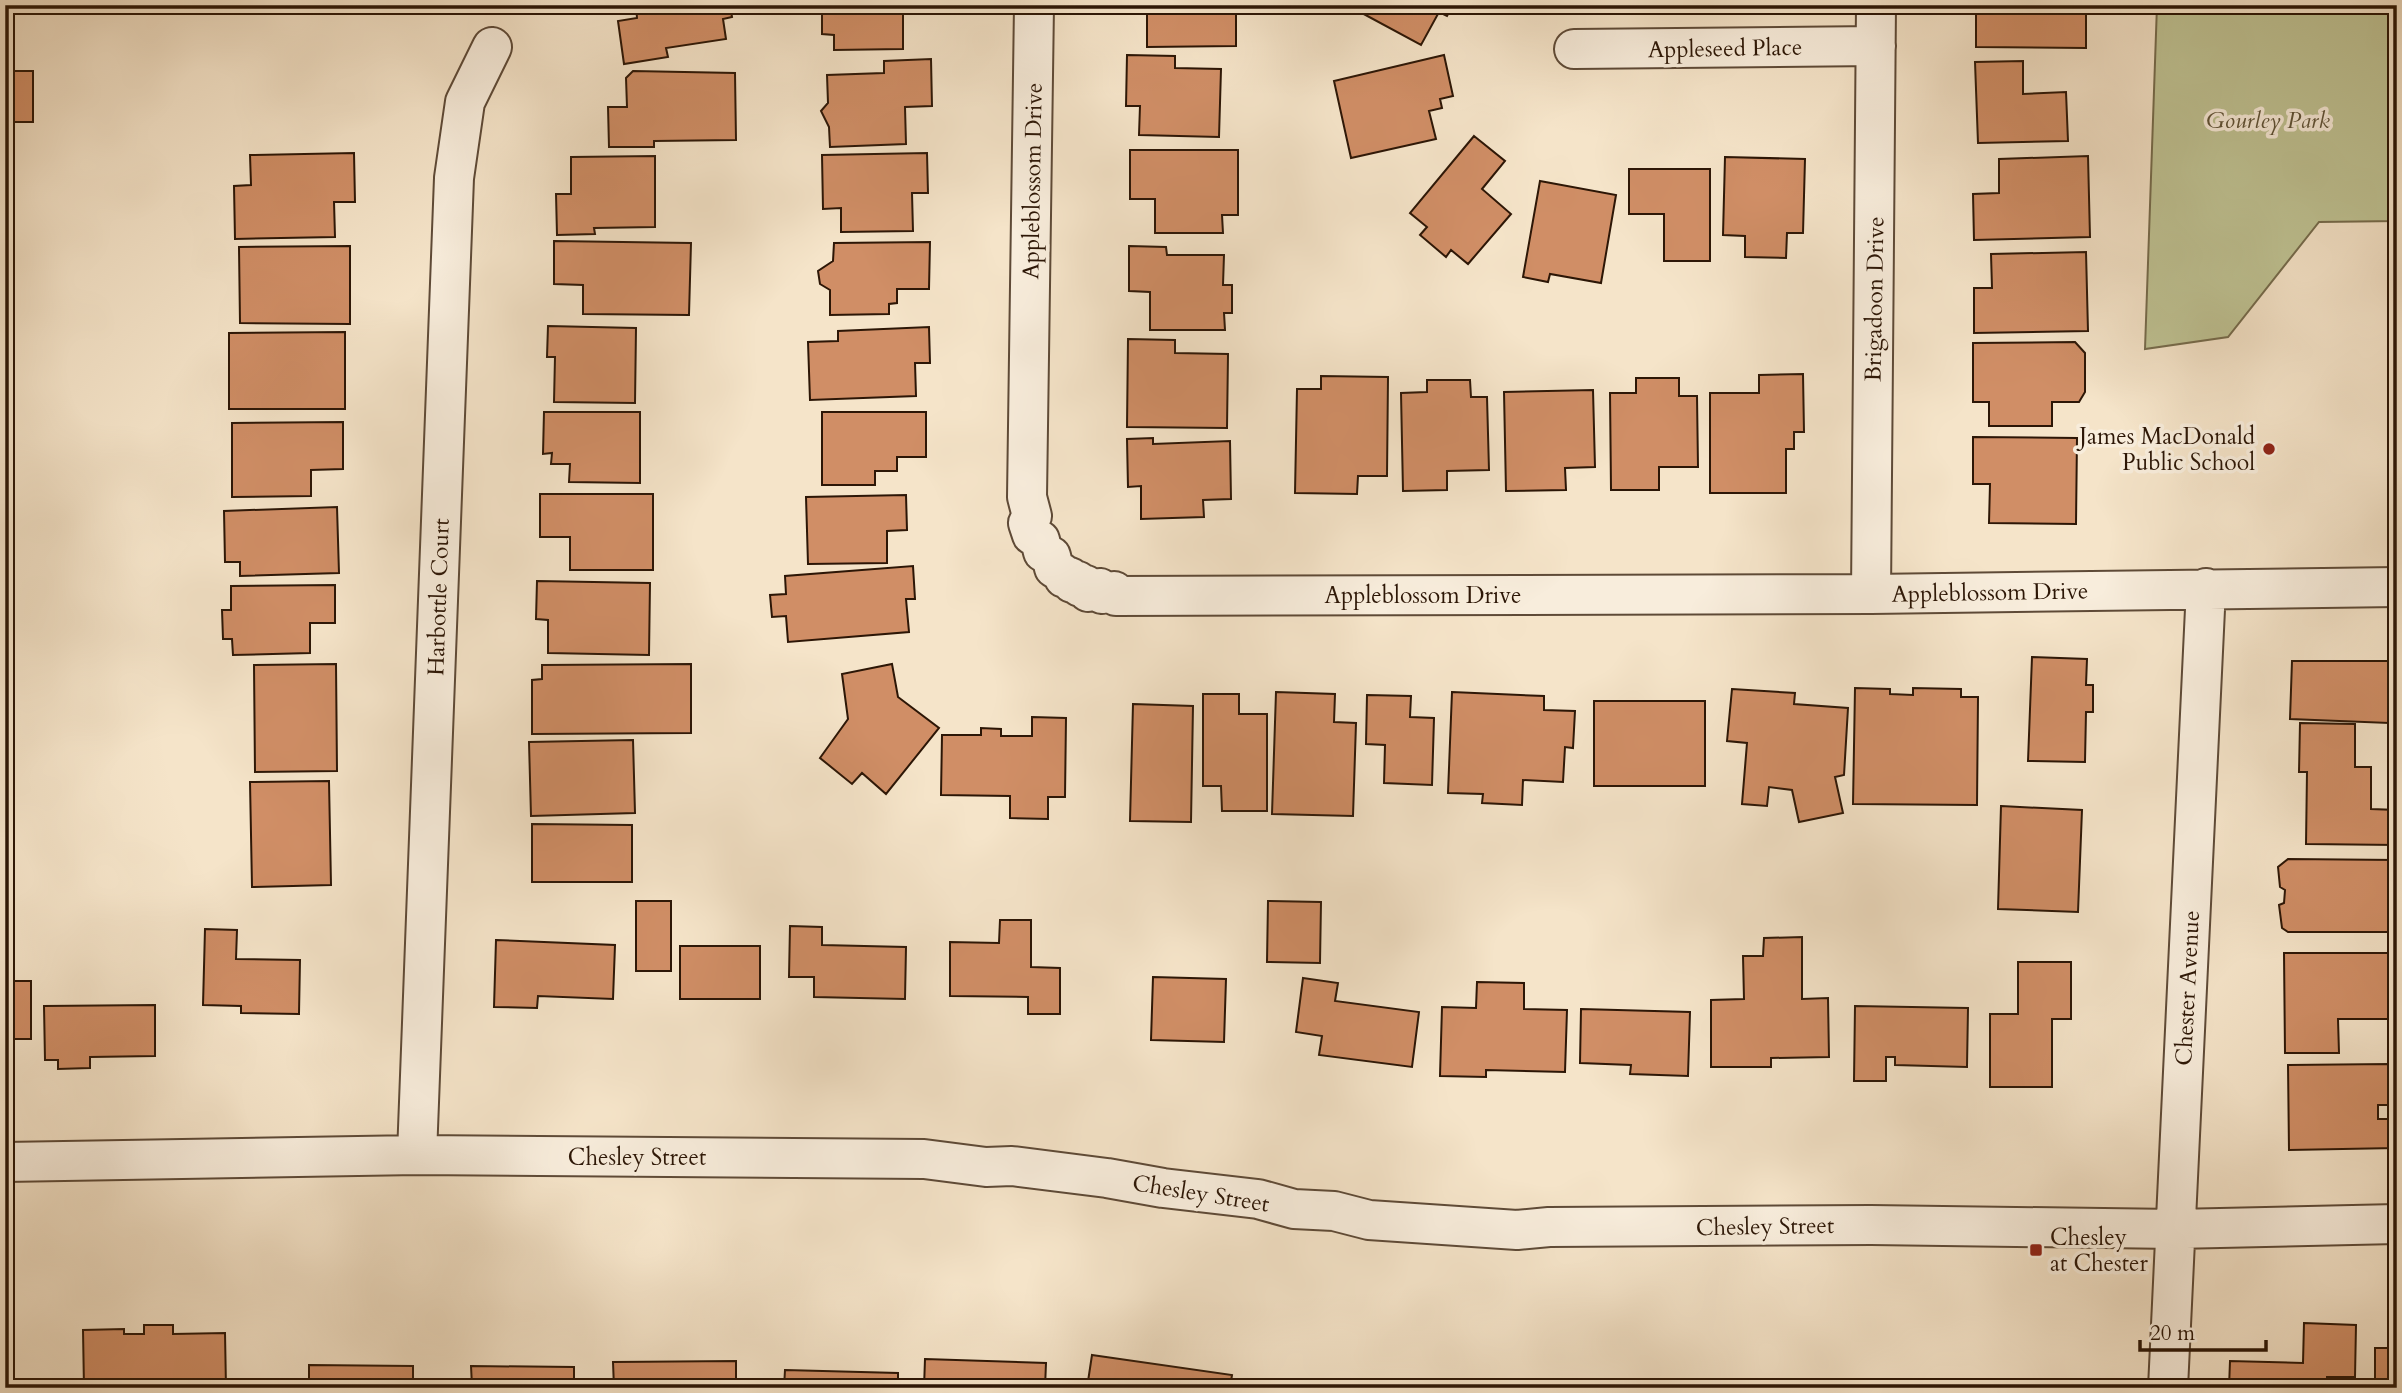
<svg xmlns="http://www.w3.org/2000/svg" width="2402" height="1393" viewBox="0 0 2402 1393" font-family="Cardo,serif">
	<rect width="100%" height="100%" fill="#f5e4c9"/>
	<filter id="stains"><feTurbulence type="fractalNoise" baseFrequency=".00286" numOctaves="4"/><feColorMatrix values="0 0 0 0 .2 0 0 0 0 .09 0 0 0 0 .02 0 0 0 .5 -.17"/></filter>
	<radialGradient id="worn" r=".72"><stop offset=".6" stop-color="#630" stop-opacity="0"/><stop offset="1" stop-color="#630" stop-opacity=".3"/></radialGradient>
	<path fill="#bfc394" stroke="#766c4d" stroke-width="2" d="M2157,5H2397V221L2319,222L2228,337L2145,349Z"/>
	<path fill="#d08e66" stroke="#2c1606" stroke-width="2" d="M636,5H730L732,17L723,19L726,39L666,48L668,57L624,64L618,21L637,18Z
		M822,5H934V11H903V49L834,50V35L822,34Z
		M1128,5H1236V46L1147,47V11H1128Z
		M1347,5H1453L1447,16L1439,12L1421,45Z
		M1976,5H2086V48L1976,47Z
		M5,35H10L11,71H33V122H5Z
		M1127,55L1175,56V68L1221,69L1219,137L1139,135L1140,106H1126Z
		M1444,55L1453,96L1440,99L1442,108L1429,111L1436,139L1351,158L1334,81Z
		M931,59L932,106L905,107L906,144L830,147L829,127L821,111L828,103L827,75L884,73V61Z
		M2023,61V94L2066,92L2068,141L1978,143L1975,62Z
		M633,71L735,73L736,140L654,141V147H609L608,107H627L626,78Z
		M1474,136L1505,161L1482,189L1511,214L1468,264L1451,250L1446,257L1420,235L1427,227L1410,213Z
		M1130,150H1238V215H1222L1223,233H1155V199H1130Z
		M354,153L355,202H334L335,237L235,239L234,186L251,185L250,155Z
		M927,153L928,193H912L913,231L841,232V208L823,209L822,155Z
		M655,156V227L594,228L595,234L557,235L556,194H571V157Z
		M2088,156L2090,237L1974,240L1973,194L1999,193V159Z
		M1725,157L1805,159L1803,233H1787L1786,258L1745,257V236L1723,235Z
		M1629,169H1710V261H1664V214H1629Z
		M1540,181L1616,195L1601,283L1550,274L1548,282L1523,277Z
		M5,224H8V251H5Z
		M554,241L691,243L689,315L583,314V285L554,284Z
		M930,242L929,289H897V303L889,304V314L830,315V290L820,284L818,271L833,261L834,243Z
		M350,246V324L240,323L239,247Z
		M1129,246L1166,247L1167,255H1224L1223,285H1232V313H1224L1225,330H1150V292L1129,291Z
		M2086,252L2088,331L1974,333V288H1992L1991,254Z
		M548,326L636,328L635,403L554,402L555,357H547Z
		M929,327L930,363H915L916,396L810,400L808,342L838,341V331Z
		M345,332V409H229V333Z
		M1128,339L1175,340V353L1228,354L1227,428L1127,427Z
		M2075,342L2085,353V392L2079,402H2052V426H1989V402H1973V343Z
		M1803,374L1804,432H1794V449H1786V493H1710V393H1759V375Z
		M1321,376L1388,377L1387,476H1358L1357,494L1295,493L1297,389H1321Z
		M1636,378H1679V396H1697L1698,467H1659V490H1611L1610,393H1636Z
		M1427,380H1470L1471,397H1487L1489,470L1447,471V490L1403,491L1401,393L1427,392Z
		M1593,390L1595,467L1565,468L1566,490L1506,491L1504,392Z
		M544,412H640V483L569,482L570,464H551L552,453L543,454Z
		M822,412H926V457H897V471H875V485H822Z
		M343,422V469L311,470V496L232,497V423Z
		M1973,437L2077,438L2076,524L1989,523L1990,484H1973Z
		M1153,438V444L1230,441L1231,499L1203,500L1204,517L1141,519V486L1128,487L1127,439Z
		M540,494H653V570H570V537H540Z
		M906,495L907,530L887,531V563L808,564L806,497Z
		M337,507L339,573L240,576V562H225L224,511Z
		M913,566L915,599H906L909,632L788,642L786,616L772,617L770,595L786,594L785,576Z
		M537,581L650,583L649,655L548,653V620L536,619Z
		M335,585V623H310V653L233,655L232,639H223L222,610H231V586Z
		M2032,657L2087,659L2086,685H2093V712H2086L2085,762L2028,761Z
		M2292,661H2392L2389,723L2290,719Z
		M336,664L337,771L255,772L254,665Z
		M691,664V733L532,734V680L542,679V665Z
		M892,664L898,697L939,728L886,794L862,773L852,784L820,758L848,719L842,674Z
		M1855,688L1890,689V694L1913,695V688L1961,689V697H1978L1977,805L1853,804Z
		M1732,689L1795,693L1794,704L1848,708L1844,775L1835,777L1843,813L1799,822L1792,790L1769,787L1767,806L1742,804L1747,743L1727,741Z
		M1276,692L1335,694L1334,722L1356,723L1353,816L1272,814Z
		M1452,692L1544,696V710L1575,711L1573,748L1565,747L1563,782L1523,780L1522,805L1482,803L1483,794L1448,793Z
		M1203,694H1239V714H1267V811H1222L1221,786H1203Z
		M1367,695L1411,696L1410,717L1434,718L1432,785L1384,783L1385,745L1366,744Z
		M1594,701H1705V786H1594Z
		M1133,704L1193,706L1191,822L1130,821Z
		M1032,717L1066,718L1065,797H1048V819L1010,818V796L941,795L942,735H981V728L1001,729V736H1032Z
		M2300,723L2355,724V767H2371V809L2397,810V845L2306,844L2307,772H2299Z
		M633,740L635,813L531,816L529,742Z
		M329,781L331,885L252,887L250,782Z
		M2001,806L2082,810L2078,912L1998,909Z
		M532,824L632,825V882H532Z
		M2288,859L2397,860V932H2288L2282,928L2279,905L2284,903L2285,890L2280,887L2278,867Z
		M636,901H671V971H636Z
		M1268,901L1321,902L1320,963L1267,962Z
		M1000,920H1031V967L1060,968V1014H1028V997L950,996V942L999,943Z
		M790,926L822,927V945L906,947L905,999L814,997V977H789Z
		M205,929L237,930L236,959L300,960L299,1014L241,1013V1006L203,1005Z
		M1802,937V999L1828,998L1829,1057L1771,1058V1067H1711V1000L1744,999L1743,956H1763L1764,938Z
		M496,940L615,945L613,999L538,996L537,1008L494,1007Z
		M680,946H760V999H680Z
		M2284,953H2393V1019H2338L2339,1053H2285Z
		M2018,962H2071V1019H2052V1087H1990V1014H2018Z
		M1153,977L1226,979L1224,1042L1151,1040Z
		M1303,978L1338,983L1335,1001L1419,1012L1412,1067L1319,1055L1322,1036L1296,1032Z
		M5,981H31V1039H5Z
		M1477,982L1524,983V1009L1567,1010L1565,1072L1486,1070V1077L1440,1076L1442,1007L1476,1008Z
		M155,1005V1056L90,1057V1068L58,1069V1060H45L44,1006Z
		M1855,1006L1968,1008L1967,1067L1895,1065V1057H1886V1081H1854Z
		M1581,1009L1690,1012L1688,1076L1630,1074L1631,1065L1580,1063Z
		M2389,1064L2390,1105H2378V1119H2396V1148L2289,1150L2288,1065Z
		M2304,1323L2356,1325L2355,1377H2327V1388H2229L2230,1361L2303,1363Z
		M144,1325H173V1334L225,1333L226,1388H84L83,1330L124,1329V1334H144Z
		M2375,1348H2397V1388H2375Z
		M1092,1355L1232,1375L1230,1388H1087Z
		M925,1359L1046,1363L1045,1388H924Z
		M736,1361V1388H614L613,1362Z
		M309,1365L413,1366V1388H271V1384H309Z
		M471,1366L574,1367V1388H446V1386H472Z
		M785,1370L898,1373V1388H784Z
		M1290,1384L1319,1388H1290Z"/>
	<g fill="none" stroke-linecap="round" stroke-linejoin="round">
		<defs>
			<path id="minor" d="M1034,5L1027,497L1032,516L1028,523L1032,535L1040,540L1043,552L1051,556L1054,568L1062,573L1064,578L1070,577L1072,583L1078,581L1080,587L1086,585L1088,592L1100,588L1102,594L1114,591L1116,596L1871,594L2397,587
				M1574,49L1876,46
				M1871,594L1876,5
				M417,1155L454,178L465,102L492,47
				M5,1162L417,1155L924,1159L986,1167L1012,1166L1107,1178L1163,1188L1258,1199L1294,1209L1334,1211L1369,1220L1517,1230L1549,1227L1871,1225L2175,1229L2397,1224
				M2168,1388L2206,588"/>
		</defs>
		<use href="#minor" stroke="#5e4a37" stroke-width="42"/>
		<use href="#minor" stroke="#f8eddc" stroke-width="38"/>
	</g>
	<g fill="#8f2418" stroke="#f8eddc" stroke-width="2.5">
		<circle cx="2269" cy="449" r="7"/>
		<rect x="2029" y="1243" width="14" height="14" rx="3.5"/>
	</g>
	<g text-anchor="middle" stroke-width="7" stroke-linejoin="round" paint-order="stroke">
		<g font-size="23" fill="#2c1606" stroke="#f8eddc">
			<text transform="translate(1725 48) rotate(-1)" y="8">Appleseed Place</text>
			<text transform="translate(1032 181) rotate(-89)" y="8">Appleblossom Drive</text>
			<text transform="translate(1874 299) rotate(-89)" y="8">Brigadoon Drive</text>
			<text transform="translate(1990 592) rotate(-1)" y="8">Appleblossom Drive</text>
			<text x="1423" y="603">Appleblossom Drive</text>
			<text transform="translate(438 597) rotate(-88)" y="8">Harbottle Court</text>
			<text transform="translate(2187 988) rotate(-87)" y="8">Chester Avenue</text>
			<text x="637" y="1165">Chesley Street</text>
			<text transform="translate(1201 1193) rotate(9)" y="8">Chesley Street</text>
			<text transform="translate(1765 1226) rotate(-1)" y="8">Chesley Street</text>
		</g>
		<g font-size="23" font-style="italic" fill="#5f5338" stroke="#f8eddc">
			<text x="2268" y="128">Gourley Park</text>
		</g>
		<g font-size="23" fill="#2c1606" stroke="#f8eddc" text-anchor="end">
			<text x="2255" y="444">James MacDonald<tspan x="2255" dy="26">Public School</tspan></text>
			<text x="2050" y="1245" text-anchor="start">Chesley<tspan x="2050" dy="26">at Chester</tspan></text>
		</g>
	</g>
	<rect width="2402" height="1393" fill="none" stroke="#f5e4c9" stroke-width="28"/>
	<rect x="7" y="7" width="2388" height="1379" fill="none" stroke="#2c1606" stroke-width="3.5"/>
	<rect x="14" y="14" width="2374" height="1365" fill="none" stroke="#2c1606" stroke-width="2"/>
	<path d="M2140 1340v10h126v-10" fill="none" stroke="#2c1606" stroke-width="3.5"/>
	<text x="2150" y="1340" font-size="21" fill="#2c1606" stroke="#f8eddc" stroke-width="5" paint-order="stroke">20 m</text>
	<rect width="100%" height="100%" filter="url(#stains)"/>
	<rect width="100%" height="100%" fill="url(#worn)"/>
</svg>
